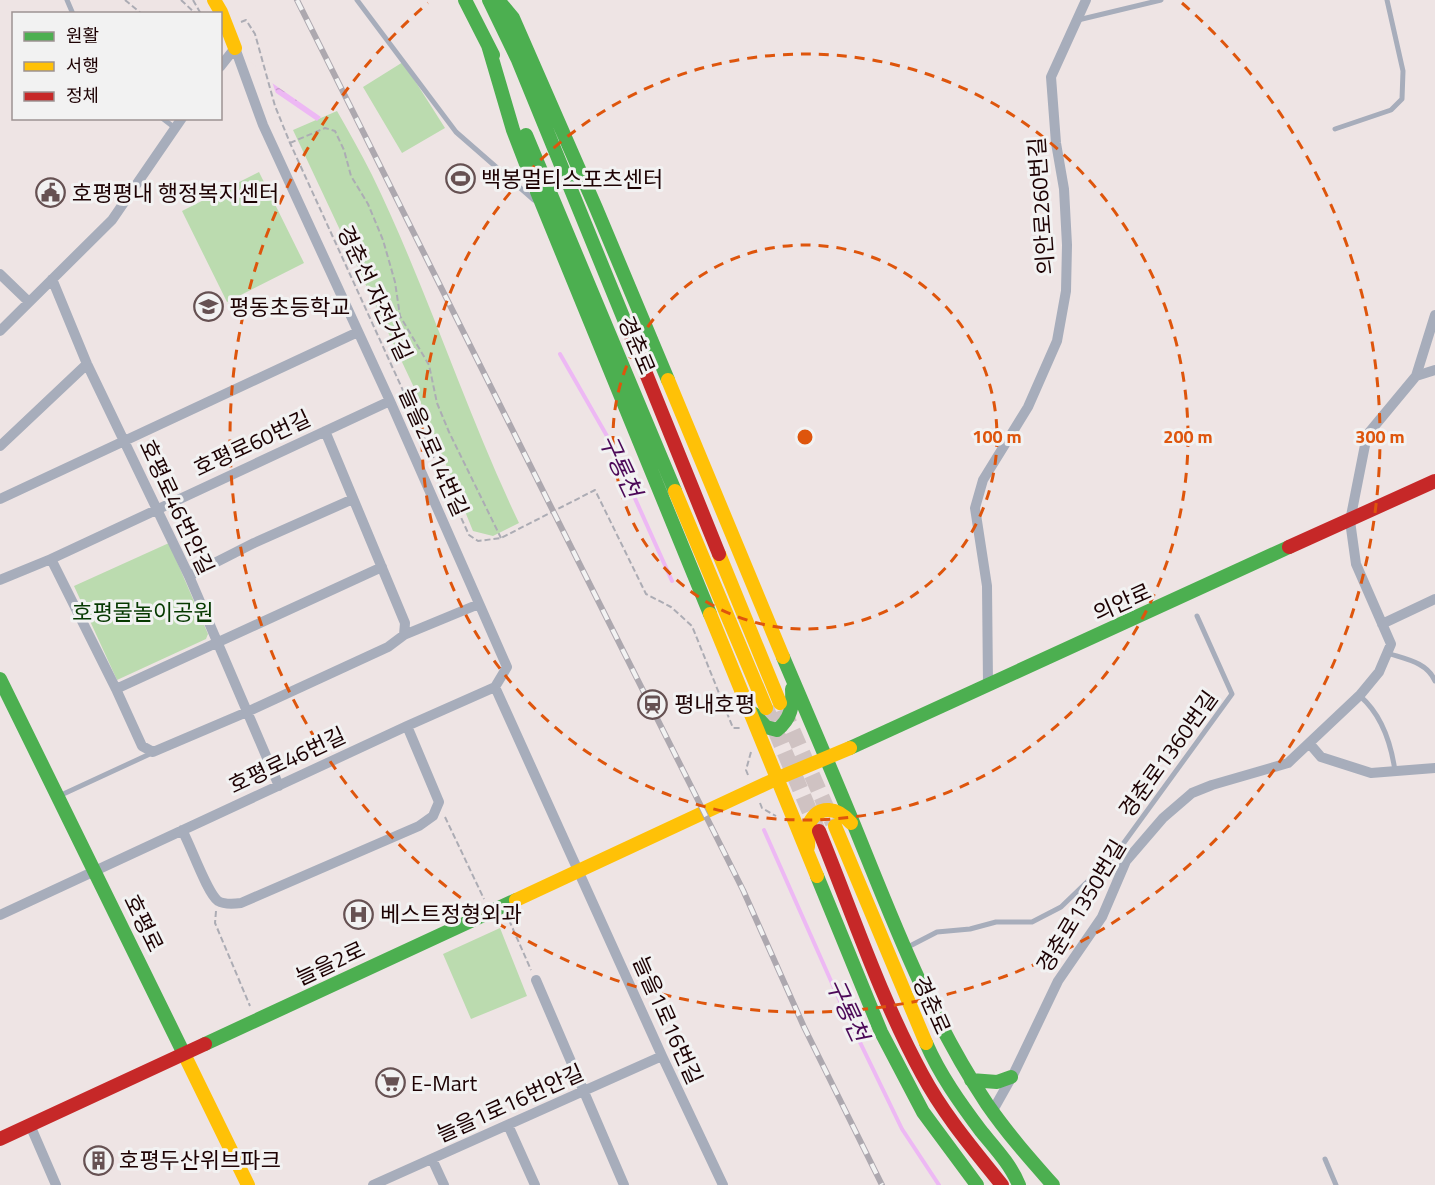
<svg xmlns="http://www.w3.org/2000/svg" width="1435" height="1185" viewBox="0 0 1435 1185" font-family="'Titillium Web','Noto Sans KR',sans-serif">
	<defs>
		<pattern id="water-ripples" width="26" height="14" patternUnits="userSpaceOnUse" patternTransform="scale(1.5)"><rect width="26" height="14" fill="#edb8f4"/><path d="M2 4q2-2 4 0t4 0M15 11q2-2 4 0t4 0" fill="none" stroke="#cb9dd0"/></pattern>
	</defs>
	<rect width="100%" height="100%" fill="#eee4e4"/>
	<path fill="#bbdbaf" d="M403,62L445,128L402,153L363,87Z
		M337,111C349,132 361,153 372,175C427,288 465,410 519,523L493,536L473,531L418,396L293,130Z
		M259,172L304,263L227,302L182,211Z
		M169,543L208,634L206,639L117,680L74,586Z
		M500,928L527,996L471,1019L443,954Z"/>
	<path fill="url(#water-ripples)" d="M220,42L262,76L321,117L317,121L260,82Z"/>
	<path fill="#eee4e4" d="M220,39L271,78L277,97L220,57Z"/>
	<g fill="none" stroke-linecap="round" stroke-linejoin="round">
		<path stroke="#edb8f4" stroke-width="4" d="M560,354L607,436L672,581
			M764,830L839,999L902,1129L939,1185"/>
		<path stroke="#cfc2c2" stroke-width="16" stroke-dasharray="16 8" stroke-linecap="butt" d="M766,708L817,829
			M783,709L833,823"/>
		<path stroke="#acacb4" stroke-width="2" stroke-dasharray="6 3" stroke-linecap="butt" d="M125,0L142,14
			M181,0L196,14
			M193,0L201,14
			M241,22L246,20L255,34L275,106L290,143L469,535L478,541L501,538L595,490L646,594L671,607L692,626L733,728H740
			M290,143L325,128L335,131L344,150L351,176L368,204L383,240L395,282L400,316L429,365L437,403L449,432L501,538
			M748,775L746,770L751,752
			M760,803L762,808L776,816
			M445,817L484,899
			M216,911L215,923L250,1006
			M509,920L531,970"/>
		<path stroke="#a7adbb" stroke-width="5" d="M67,0L73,14
			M357,0L456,132L534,200
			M1078,20L1161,0
			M162,118L175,128
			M1335,129L1391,110L1402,99L1403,71L1387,0
			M1387,653C1405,659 1427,662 1435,681
			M1360,696C1382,715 1391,743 1395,771
			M59,796L152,753
			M906,948L937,932L970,929L996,922H1032L1061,907L1115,855L1232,694L1197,616
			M1325,1159L1336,1185"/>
		<path stroke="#a7adbb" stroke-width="10" d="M235,48L263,125L390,401L507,667L495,687L662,1056L723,1185
			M220,67L235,48
			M0,274L29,302
			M52,279L87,364L189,576L279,786
			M0,331L112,220L182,118
			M1416,376L1435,370
			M0,446L87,364
			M0,499L358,332
			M51,559L116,689L142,746L153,752L247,712L388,647L404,635L405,623L325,431
			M189,576L254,543L353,499
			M0,580L51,559L390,401
			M1382,624L1435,599
			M404,635L479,604
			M988,684L987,586L975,508L983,480L1028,407L1057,341L1066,291L1067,245L1064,189L1056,143L1051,77L1086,0
			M116,689L382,567
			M1309,743L1321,757L1371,773L1435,768
			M182,830C191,846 207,893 218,901C225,905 234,904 241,903L419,826L433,816L439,802L407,726
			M0,915L407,726L495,687
			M536,980L624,1185
			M992,1112L1014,1073L1058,981L1102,917L1126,861L1163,818L1192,793L1212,785L1288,763L1360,695L1379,672L1391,644L1356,564L1350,521L1367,435L1416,376L1435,315
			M30,1125L56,1185
			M508,1125L535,1185
			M432,1159L444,1185
			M373,1185L662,1056"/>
		<path stroke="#4caf50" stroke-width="14" d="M465,0L493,55
			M489,0L518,60L628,329
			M498,0L513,18L596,208L668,380
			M488,45L513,130L533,182L710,614
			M526,135L675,491
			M783,657C807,713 831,769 854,825C893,921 929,1017 987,1104C1007,1133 1030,1159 1053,1185
			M0,679L184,1054
			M754,714L766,727L777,730C791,719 793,706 792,689
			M850,748L1289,547
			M817,876L881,1032L923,1112L977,1185
			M926,1043C940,1075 960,1103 981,1131C995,1148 1011,1165 1019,1185
			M205,1044L516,900
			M971,1080L997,1082L1011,1077"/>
		<path stroke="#ffc107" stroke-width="14" d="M214,0L221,12L235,48
			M668,380L783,657
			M675,491L766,708
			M719,554L780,703
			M710,614L817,876
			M835,826L926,1043
			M808,847L809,824C819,803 838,808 851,823
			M516,900L776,779L850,748
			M184,1054L248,1185"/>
		<path stroke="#c62828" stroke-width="14" d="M628,329L719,554
			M1289,547L1435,481
			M819,831C852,912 880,997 922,1074C944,1115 974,1150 1002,1185
			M0,1139L205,1044"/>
		<defs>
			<path id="rail" d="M297,0L743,890L804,1027L882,1185"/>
		</defs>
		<use href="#rail" stroke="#ada8af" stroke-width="6"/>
		<use href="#rail" stroke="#f2f2f2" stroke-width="4" stroke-dasharray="11" stroke-linecap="butt"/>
	</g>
	<g fill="none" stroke="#de550c" stroke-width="3" stroke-dasharray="10 8">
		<circle cx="805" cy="437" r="192"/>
		<circle cx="805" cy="437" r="383"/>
		<path d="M1182 3A575 575 0 1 1 428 3"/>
	</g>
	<defs>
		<symbol id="stadium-ring" viewBox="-11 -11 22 22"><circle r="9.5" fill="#f2f2f2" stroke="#665152" stroke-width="1.5"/><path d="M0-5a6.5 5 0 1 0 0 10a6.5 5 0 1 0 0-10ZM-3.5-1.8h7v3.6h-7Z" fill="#665152"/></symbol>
		<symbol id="civic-ring" viewBox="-11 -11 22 22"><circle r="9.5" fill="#f2f2f2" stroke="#665152" stroke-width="1.5"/><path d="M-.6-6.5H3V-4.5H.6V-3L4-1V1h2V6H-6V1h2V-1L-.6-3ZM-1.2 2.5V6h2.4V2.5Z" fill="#665152"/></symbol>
		<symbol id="school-ring" viewBox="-11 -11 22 22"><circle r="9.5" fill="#f2f2f2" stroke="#665152" stroke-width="1.5"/><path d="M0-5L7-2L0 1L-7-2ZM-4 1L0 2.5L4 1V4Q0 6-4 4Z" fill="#665152"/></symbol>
		<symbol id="station-ring" viewBox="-11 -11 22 22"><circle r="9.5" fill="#f2f2f2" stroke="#665152" stroke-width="1.5"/><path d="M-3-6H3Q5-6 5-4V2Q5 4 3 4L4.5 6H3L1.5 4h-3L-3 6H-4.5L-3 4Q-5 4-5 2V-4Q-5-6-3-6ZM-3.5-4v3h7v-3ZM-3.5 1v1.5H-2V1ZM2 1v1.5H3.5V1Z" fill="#665152"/></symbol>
		<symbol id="hospital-ring" viewBox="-11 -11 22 22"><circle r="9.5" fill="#f2f2f2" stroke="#665152" stroke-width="1.5"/><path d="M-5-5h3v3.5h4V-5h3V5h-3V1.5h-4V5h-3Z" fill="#665152"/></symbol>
		<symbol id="supermarket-ring" viewBox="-11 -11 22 22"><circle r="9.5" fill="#f2f2f2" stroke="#665152" stroke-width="1.5"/><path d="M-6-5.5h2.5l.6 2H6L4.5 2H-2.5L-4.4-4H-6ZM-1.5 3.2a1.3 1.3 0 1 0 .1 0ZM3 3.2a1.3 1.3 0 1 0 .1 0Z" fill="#665152"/></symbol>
		<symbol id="building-ring" viewBox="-11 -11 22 22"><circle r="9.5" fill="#f2f2f2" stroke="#665152" stroke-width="1.5"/><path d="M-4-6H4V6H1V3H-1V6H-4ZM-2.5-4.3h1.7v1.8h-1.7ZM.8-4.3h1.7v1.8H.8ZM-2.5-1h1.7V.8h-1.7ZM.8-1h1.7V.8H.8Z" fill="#665152"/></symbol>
	</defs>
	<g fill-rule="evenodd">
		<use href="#stadium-ring" x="444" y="162" width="33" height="33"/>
		<use href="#civic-ring" x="34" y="176" width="33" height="33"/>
		<use href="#school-ring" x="192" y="290" width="33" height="33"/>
		<use href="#station-ring" x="636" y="688" width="33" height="33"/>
		<use href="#hospital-ring" x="342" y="898" width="33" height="33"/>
		<use href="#supermarket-ring" x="374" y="1066" width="33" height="33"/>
		<use href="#building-ring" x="82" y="1144" width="33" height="33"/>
	</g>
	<g text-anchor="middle" stroke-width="6" stroke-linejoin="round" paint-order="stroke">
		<g font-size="22" fill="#1d0203" stroke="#f2f2f2" text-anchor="start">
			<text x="481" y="187">백봉멀티스포츠센터</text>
			<text x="72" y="201">호평평내 행정복지센터</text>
			<text x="229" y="315">평동초등학교</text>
			<text x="674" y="712">평내호평</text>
			<text x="380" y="922">베스트정형외과</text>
			<text x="411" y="1091">E-Mart</text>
			<text x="119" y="1168">호평두산위브파크</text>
		</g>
		<g font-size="22" fill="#1d0203" stroke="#f2f2f2">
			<text transform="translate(1041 206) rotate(-94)" y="8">의안로260번길</text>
			<text transform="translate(375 293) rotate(65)" y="8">경춘선 자전거길</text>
			<text transform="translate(637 345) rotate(67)" y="8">경춘로</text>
			<text transform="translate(252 443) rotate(-25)" y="8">호평로60번길</text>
			<text transform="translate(434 452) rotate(66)" y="8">늘을2로14번길</text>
			<text transform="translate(177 507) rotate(65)" y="8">호평로46번안길</text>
			<text transform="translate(1122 602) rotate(-24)" y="8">의안로</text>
			<text transform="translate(1168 754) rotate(-54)" y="8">경춘로1360번길</text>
			<text transform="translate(287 760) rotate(-25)" y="8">호평로46번길</text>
			<text transform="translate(1081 906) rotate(-59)" y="8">경춘로1350번길</text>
			<text transform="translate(144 923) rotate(64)" y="8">호평로</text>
			<text transform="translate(330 963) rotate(-25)" y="8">늘을2로</text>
			<text transform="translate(932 1005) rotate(66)" y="8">경춘로</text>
			<text transform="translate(668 1020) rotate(66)" y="8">늘을1로16번길</text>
			<text transform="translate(510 1103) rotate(-24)" y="8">늘을1로16번안길</text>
		</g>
		<g font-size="22" fill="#063900" stroke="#f2f2f2">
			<text x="143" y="620">호평물놀이공원</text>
		</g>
		<g font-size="24" font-style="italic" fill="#4c0958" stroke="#f2f2f2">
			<text transform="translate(620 466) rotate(65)" y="8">구룡천</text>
			<text transform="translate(847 1010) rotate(65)" y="8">구룡천</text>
		</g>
	</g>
	<circle cx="805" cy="437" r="9" fill="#de550c" stroke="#f2f2f2" stroke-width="3"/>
	<g font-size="18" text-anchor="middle" font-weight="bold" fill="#de550c" stroke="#f2f2f2" stroke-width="6" stroke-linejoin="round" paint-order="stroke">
		<text x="997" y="443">100 m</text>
		<text x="1188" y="443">200 m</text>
		<text x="1380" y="443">300 m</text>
	</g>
	<rect x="12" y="12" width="210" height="108" fill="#f2f2f2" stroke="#9d9292" stroke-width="1.5"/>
	<rect x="24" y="32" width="30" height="9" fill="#4caf50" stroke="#9d9292" stroke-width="1.5"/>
	<text x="66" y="42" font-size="18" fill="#1d0203">원활</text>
	<rect x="24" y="62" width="30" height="9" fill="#ffc107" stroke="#9d9292" stroke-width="1.5"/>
	<text x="66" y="72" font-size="18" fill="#1d0203">서행</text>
	<rect x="24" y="92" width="30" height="9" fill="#c62828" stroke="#9d9292" stroke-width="1.5"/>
	<text x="66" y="102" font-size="18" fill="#1d0203">정체</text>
</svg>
